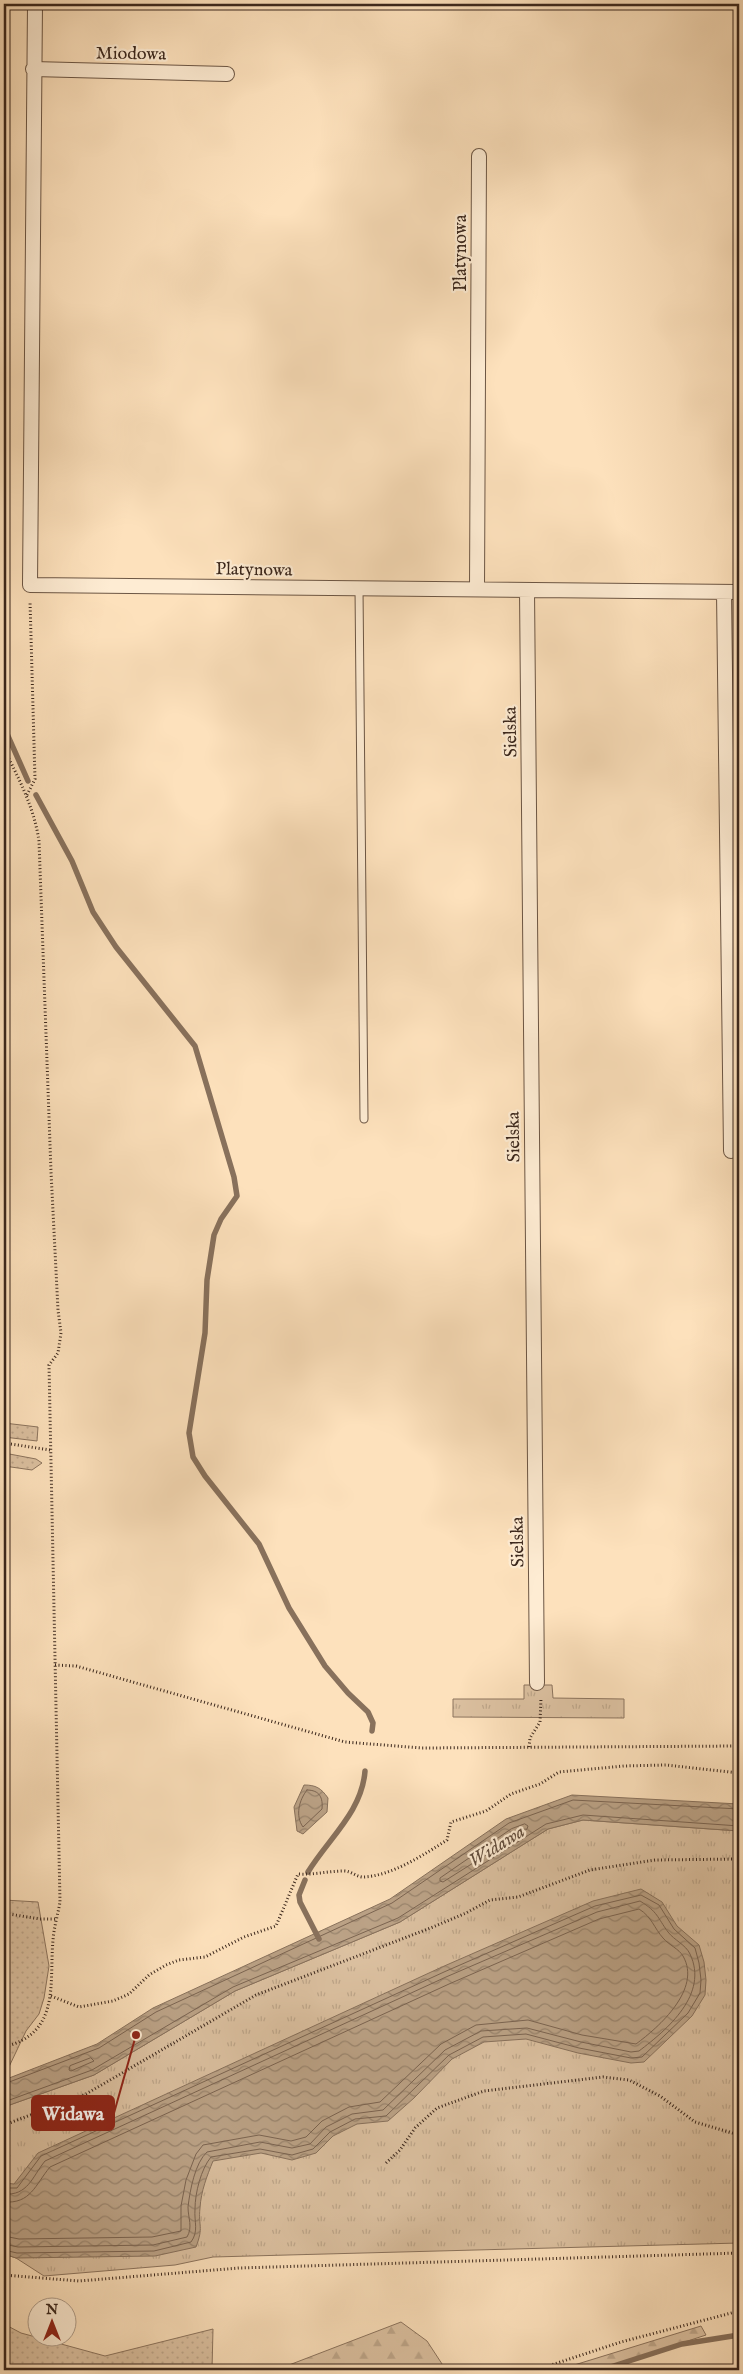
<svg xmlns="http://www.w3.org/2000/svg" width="743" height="2374" viewBox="0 0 743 2374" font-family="'IM FELL English',serif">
	<defs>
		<pattern id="grass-dots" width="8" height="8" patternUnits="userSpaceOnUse" patternTransform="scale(1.25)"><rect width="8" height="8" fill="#dcc1a1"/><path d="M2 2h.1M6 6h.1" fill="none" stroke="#bea68a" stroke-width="1.8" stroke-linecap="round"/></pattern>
		<pattern id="forest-firs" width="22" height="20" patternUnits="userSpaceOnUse" patternTransform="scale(1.25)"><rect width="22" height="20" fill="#dcc1a1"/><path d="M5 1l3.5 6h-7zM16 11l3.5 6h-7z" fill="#bea68a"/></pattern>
		<pattern id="park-tufts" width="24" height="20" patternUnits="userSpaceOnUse" patternTransform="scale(1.25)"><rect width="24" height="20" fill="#dcc1a1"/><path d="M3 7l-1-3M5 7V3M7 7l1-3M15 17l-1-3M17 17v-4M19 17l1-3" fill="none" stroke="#bea68a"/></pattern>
		<pattern id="water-waves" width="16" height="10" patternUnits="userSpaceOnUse" patternTransform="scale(1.25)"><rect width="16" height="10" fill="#bba286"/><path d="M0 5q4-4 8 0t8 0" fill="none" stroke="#99846d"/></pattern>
	</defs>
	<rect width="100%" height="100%" fill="#fde1bc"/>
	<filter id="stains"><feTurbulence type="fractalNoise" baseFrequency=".004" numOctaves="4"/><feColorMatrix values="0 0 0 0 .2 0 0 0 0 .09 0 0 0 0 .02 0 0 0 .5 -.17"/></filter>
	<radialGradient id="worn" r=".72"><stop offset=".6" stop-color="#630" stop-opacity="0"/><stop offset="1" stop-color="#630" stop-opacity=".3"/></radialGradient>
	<path fill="url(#grass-dots)" stroke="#8c745e" d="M4,1423L38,1427L37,1441L4,1437Z
		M4,1453L36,1459L42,1463L32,1470L4,1466Z
		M4,1900L38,1902L49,1966L44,1998L39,2014L26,2031L7,2071L4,2072Z
		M4,2324L21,2333L105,2356L213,2329L212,2370H4Z"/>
	<path fill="url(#forest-firs)" stroke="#8c745e" d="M401,2322L427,2341L446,2370H276Z
		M701,2326L706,2335L599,2370H558Z"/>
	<path fill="url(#park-tufts)" stroke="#8c745e" d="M524,1685H552L553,1698L624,1699V1718L453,1717V1699H524Z
		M583,1820L739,1831V2243L213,2257L175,2265L44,2276L16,2258L4,2254V2107L94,2075L235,1991L400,1922L548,1829Z"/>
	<path fill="url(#water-waves)" stroke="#88715c" d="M304,1785C316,1785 321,1788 328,1798L327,1812L303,1834L297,1831L294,1807Z
		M572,1795L739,1804V1831L583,1820L548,1829L400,1922L235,1991L94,2075L4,2107V2080L97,2044L153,2008L390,1899L506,1819Z
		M641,1889L662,1902L677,1926L699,1945L704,1962L706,1980L705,1995L692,2016L644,2062L631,2063L578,2053L526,2039L484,2042L452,2059L414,2098L388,2121L357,2124L333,2136L316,2153L292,2160L261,2153L213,2161C207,2176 201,2191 200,2208C198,2227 204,2226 196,2247L155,2256L16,2258L4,2254V2183L14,2184L38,2153L442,1967L593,1901Z"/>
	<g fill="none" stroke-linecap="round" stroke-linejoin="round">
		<path stroke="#7b6451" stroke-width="1" d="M307,1790C320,1790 323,1798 322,1809L303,1827C295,1816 299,1800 307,1790Z
			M525,1824L528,1826L527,1829L443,1882L440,1881V1878L511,1829Z
			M91,2058L94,2061L71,2071L69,2070L70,2066Z
			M4,2084L99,2048L156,2012L392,1903L509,1823L573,1800L739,1809
			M4,2102L92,2070L233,1987L398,1918L546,1824L583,1815L739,1826
			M4,2188H17L41,2156L444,1972L595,1906L641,1895L659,1905L674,1929L695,1948L699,1963L701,1980L700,1993L688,2013L642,2057L631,2058L579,2048L526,2034L483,2037L449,2055L386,2116L355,2119L330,2132L313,2149L292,2155L260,2149L211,2157C201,2169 195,2193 195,2209C194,2222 199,2231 191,2242L154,2251L17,2253L4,2250
			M4,2194C28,2196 32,2177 45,2161L446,1977L597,1912L640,1901C658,1912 657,1917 668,1932C674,1940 686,1945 690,1954C709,1994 668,2029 639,2051L631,2052L581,2042L527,2028L481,2031L445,2050L383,2110L352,2114L326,2127L310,2144L292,2148L260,2142L207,2152C195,2163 190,2190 188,2207C188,2218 193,2227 187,2237L153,2245L18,2247L4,2244
			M4,2202C31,2204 35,2185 50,2167L449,1984L599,1919L639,1909C652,1917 654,1928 663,1938C669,1945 679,1949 683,1956C702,1989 659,2027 636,2044L582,2035L528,2020L476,2025L441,2044L380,2102L349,2107L322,2121L306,2137L291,2141L259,2135L203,2145L196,2154L186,2180L181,2206V2231L152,2237L19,2239L4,2236"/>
		<path stroke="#88715c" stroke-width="5.5" d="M4,727L28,781
			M36,795L72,861L93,912L116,947L195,1046L234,1177L237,1196L221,1219L214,1235L207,1280L205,1333L189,1433L193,1457L205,1476L259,1544L289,1608L325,1666L348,1693L368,1712L373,1723L372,1731
			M308,1872C328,1839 362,1812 365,1771
			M305,1880L299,1895L300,1902L319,1939
			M601,2370L682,2344L739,2335"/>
		<defs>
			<path id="lane" d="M359,588L364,1119"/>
			<path id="street" d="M35,4L30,585L739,592
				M33,69L227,74
				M477,589L479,156
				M527,590L537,1683
				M724,592L731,1151"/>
		</defs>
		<use href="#lane" stroke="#6c5644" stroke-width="9"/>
		<use href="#street" stroke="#6c5644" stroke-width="16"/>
		<path stroke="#3b271c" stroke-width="3" stroke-dasharray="1 2.5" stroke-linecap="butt" d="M4,749C19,779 34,807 39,841L51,1172L58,1310L61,1333L58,1353L49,1365L60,1902C58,1914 54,1927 53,1940C49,1984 61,2033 4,2047
			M27,795L35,779L30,601
			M4,1443L50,1450
			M55,1665L76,1666L345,1742L422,1748L739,1746
			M529,1747L530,1738L540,1722L541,1698
			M9,1914L40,1919H57
			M51,1996L79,2007L113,2001L129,1994L149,1975L166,1965L179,1960L205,1957L244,1937L276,1926L298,1874C314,1875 328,1871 344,1871C351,1871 355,1876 362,1877C390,1877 425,1854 447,1840L451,1822L486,1811L511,1794L540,1784L559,1772L624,1766L666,1765L739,1773
			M4,2125L86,2094L256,1995L433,1927L466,1913L490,1900L518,1897L590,1870L655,1860L739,1859
			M386,2163L400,2150L415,2128L437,2108L484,2091L603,2077L629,2080L660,2096L695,2122L739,2135
			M4,2275L79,2281L239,2268L739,2253
			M536,2370L621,2342L739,2311"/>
		<use href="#lane" stroke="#feecd3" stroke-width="7"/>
		<use href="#street" stroke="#feecd3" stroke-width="14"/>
	</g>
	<g text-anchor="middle" stroke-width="4.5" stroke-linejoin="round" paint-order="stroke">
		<g font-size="18" fill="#3b271c" stroke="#feecd3">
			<text transform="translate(131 53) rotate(1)" y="6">Miodowa</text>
			<text transform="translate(460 253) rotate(-90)" y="6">Platynowa</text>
			<text transform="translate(254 569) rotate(1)" y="6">Platynowa</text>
			<text transform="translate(510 732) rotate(-91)" y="6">Sielska</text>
			<text transform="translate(513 1137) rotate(-91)" y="6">Sielska</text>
			<text transform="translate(517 1542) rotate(-91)" y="6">Sielska</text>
		</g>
		<g font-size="19" font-style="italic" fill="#614c3c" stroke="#feecd3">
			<text transform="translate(496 1845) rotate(-32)" y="7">Widawa</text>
		</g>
	</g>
	<path fill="none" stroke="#8f2418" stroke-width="2" d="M136 2035L114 2113"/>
	<circle fill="#8f2418" stroke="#feecd3" stroke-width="2" cx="136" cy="2035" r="5"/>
	<rect fill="#8f2418" stroke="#8f2418" stroke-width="2" x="32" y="2096" width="82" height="34" rx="5"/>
	<g font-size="19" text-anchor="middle" font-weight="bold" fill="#fff">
		<text x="73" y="2120">Widawa</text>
	</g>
	<rect width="743" height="2374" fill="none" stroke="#fde1bc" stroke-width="20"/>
	<rect x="5" y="5" width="733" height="2364" fill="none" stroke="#3b271c" stroke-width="2.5"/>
	<rect x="10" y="10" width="723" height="2354" fill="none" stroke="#3b271c"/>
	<g transform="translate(52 2322)"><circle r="24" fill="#feecd3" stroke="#b09d8a"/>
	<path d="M0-4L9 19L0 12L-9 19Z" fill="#8f2418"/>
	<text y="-8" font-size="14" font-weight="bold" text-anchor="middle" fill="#3b271c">N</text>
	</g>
	<rect width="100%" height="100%" filter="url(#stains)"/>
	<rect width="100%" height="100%" fill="url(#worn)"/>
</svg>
